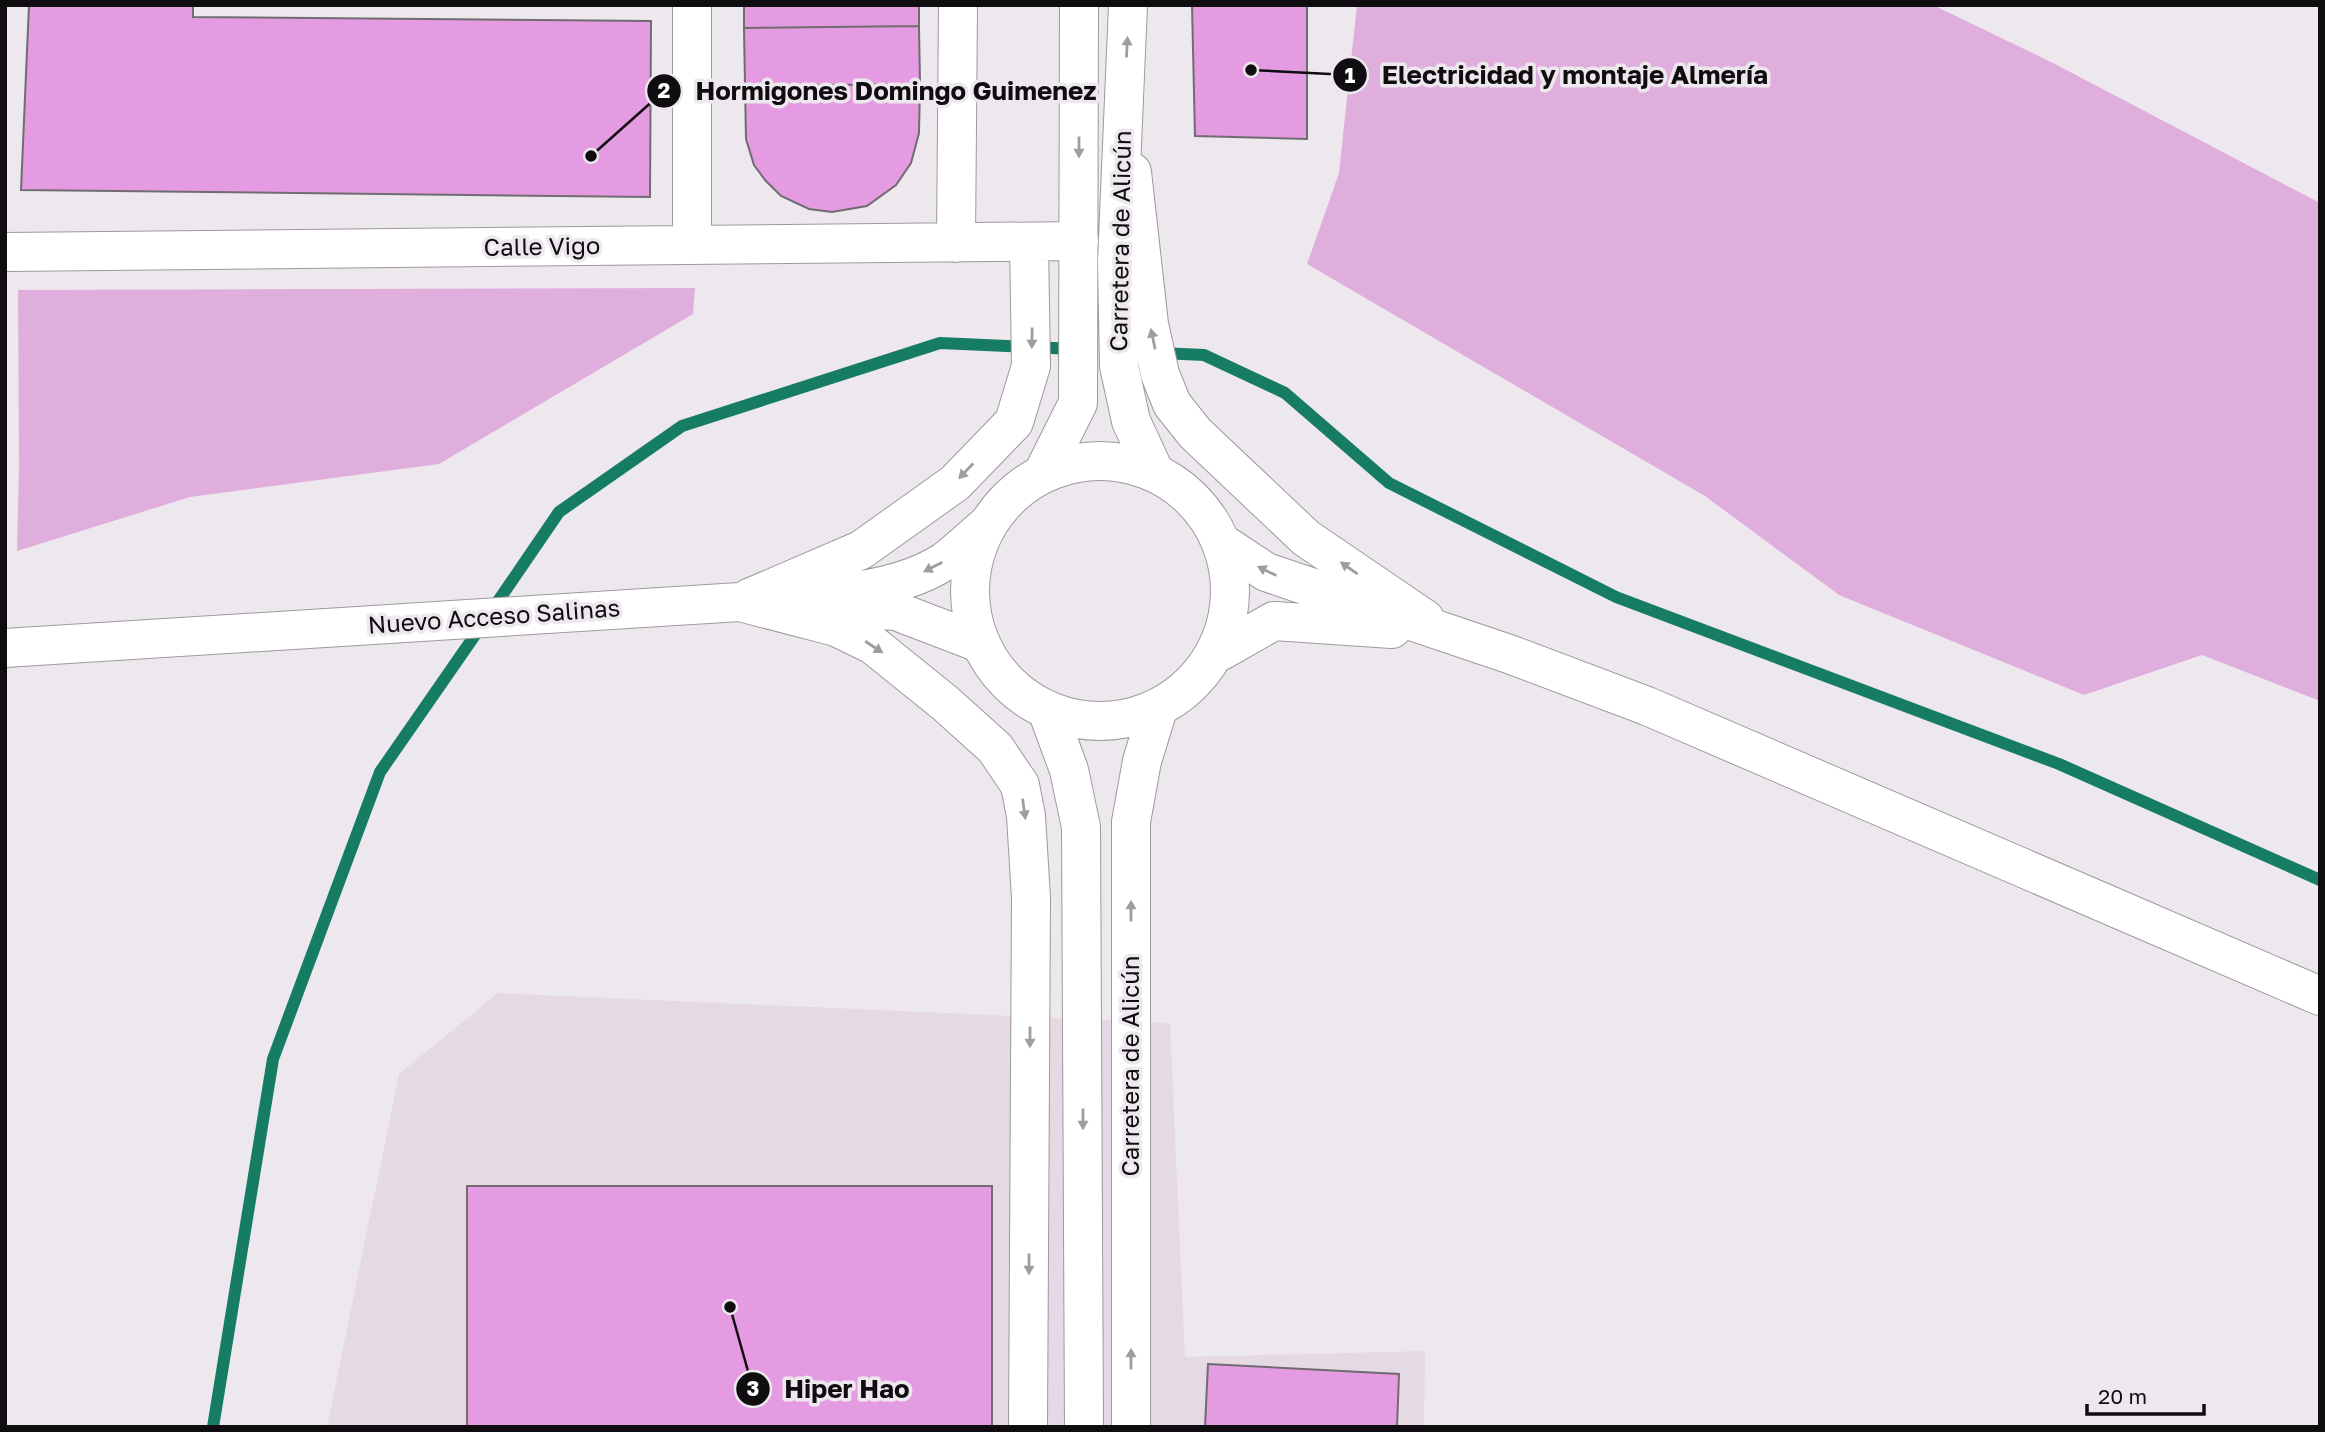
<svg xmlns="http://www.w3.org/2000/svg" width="2325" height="1432" viewBox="0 0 2325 1432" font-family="'Golos Text',sans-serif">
	<rect width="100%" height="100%" fill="#ede8ed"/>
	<path fill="#e5dae4" d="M498,993L1170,1023L1185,1357L1425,1351L1424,1427H327L399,1074Z"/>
	<path fill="#e0aedd" d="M1357,5H1933L2053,63L2320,203V701L2202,655L2084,695L1839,595L1705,496L1307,264L1339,173Z
		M695,288L693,314L439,464L190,497L17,551L19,465L18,290Z"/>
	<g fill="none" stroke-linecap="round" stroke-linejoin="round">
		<path stroke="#167c64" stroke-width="12" d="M1160,353L1204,355L1285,393L1389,483L1616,597L2059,764L2320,880
			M492,610L559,512L682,426L940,343L1075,349
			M213,1427L273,1059L380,772L482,625"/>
	</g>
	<path fill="#e59be1" stroke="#706c70" stroke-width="2" d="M29,5H193V17L651,21L650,197L21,190Z
		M744,5H919V26L744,28Z
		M1192,5H1307V139L1195,136Z
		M919,26L920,84L745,86L744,28Z
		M920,84L919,133L911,163L896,185L867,206L832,212L809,209L781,196L765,180L754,165L746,139L745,86Z
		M467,1186H992V1427H467Z
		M1208,1364L1399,1374L1397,1427H1205Z"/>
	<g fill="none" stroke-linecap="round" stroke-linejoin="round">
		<defs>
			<path id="street" d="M692,5V245
				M1132,172L1149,324L1160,374L1172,404L1195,433L1306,538L1425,619
				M956,243L958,5
				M5,252L1079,241
				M840,593C875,589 915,581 945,561C959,550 973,537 987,525
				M749,598L861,550L955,483L1014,422L1031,366L1029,242
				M740,602L836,627L873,645L945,703L995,748L1020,785L1026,816L1031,898L1028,1427
				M5,648L740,602L896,611L977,642"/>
			<path id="secondary" d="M1128,5L1117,262L1119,366L1131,421L1154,471
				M970 591a130 130 0 1 1 260 0a130 130 0 1 1-260 0Z
				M1045,469L1078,403L1079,5
				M1222,543L1266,572L1509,654L1647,706L2320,996
				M1221,651L1274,621L1392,629
				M1048,713L1069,770L1081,827L1084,1427
				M1131,1427V822L1142,761L1158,709"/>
		</defs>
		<use href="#street" stroke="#9d999d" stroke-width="40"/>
		<use href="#secondary" stroke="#9d999d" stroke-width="40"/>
		<use href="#street" stroke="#fff" stroke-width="38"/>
		<use href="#secondary" stroke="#fff" stroke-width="38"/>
	</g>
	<defs><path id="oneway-solid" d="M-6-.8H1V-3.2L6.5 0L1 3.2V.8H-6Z" transform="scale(1.75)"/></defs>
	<g fill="#9f9e9f">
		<use href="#oneway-solid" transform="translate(1127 47) rotate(-87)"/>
		<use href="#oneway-solid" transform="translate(1079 147) rotate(90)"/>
		<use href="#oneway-solid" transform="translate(1032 338) rotate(91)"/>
		<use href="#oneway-solid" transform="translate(1153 339) rotate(-102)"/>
		<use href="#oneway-solid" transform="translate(966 471) rotate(134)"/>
		<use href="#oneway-solid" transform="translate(933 567) rotate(153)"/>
		<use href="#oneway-solid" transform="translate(1349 568) rotate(-145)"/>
		<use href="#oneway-solid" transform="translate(1267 571) rotate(-154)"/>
		<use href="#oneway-solid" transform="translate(874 647) rotate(33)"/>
		<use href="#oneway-solid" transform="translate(1024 809) rotate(82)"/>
		<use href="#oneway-solid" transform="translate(1131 911) rotate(-90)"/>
		<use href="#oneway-solid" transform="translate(1030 1037) rotate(90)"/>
		<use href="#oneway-solid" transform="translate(1083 1119) rotate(90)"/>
		<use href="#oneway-solid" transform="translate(1029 1264) rotate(90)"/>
		<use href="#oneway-solid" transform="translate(1131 1359) rotate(-90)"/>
	</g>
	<g text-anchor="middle" stroke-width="7" stroke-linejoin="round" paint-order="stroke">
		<g font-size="24" fill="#0f0d0f" stroke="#ede8ed">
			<text transform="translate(1121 241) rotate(-89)" y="8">Carretera de Alicún</text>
			<text transform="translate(542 247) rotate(-1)" y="8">Calle Vigo</text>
			<text transform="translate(494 617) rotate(-4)" y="8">Nuevo Acceso Salinas</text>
			<text transform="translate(1131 1066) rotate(-90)" y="8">Carretera de Alicún</text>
		</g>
	</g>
	<path fill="none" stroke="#0f0d0f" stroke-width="2.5" d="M1251 70L1350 75M591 156L664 91M730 1307L753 1389"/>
	<g fill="#0f0d0f" stroke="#ede8ed" stroke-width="2.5">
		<circle cx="1251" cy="70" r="7"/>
		<circle cx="591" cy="156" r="7"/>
		<circle cx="730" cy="1307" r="7"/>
		<circle cx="1350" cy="75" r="18"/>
		<circle cx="664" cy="91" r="18"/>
		<circle cx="753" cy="1389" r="18"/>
	</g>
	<g font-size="21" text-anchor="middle" font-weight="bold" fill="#fff">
		<text x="1350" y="83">1</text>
		<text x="664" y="98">2</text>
		<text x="753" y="1396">3</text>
	</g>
	<g font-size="26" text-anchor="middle" font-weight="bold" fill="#0f0d0f" stroke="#ede8ed" stroke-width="7" stroke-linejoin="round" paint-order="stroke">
		<text x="1575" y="84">Electricidad y montaje Almería</text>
		<text x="896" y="100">Hormigones Domingo Guimenez</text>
		<text x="847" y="1398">Hiper Hao</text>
	</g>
	<rect width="2325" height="1432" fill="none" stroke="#0f0d0f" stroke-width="14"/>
	<path d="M2087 1404v10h117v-10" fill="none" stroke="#0f0d0f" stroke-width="3.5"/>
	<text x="2098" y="1404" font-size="21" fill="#0f0d0f" stroke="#ede8ed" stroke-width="5" paint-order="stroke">20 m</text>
</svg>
